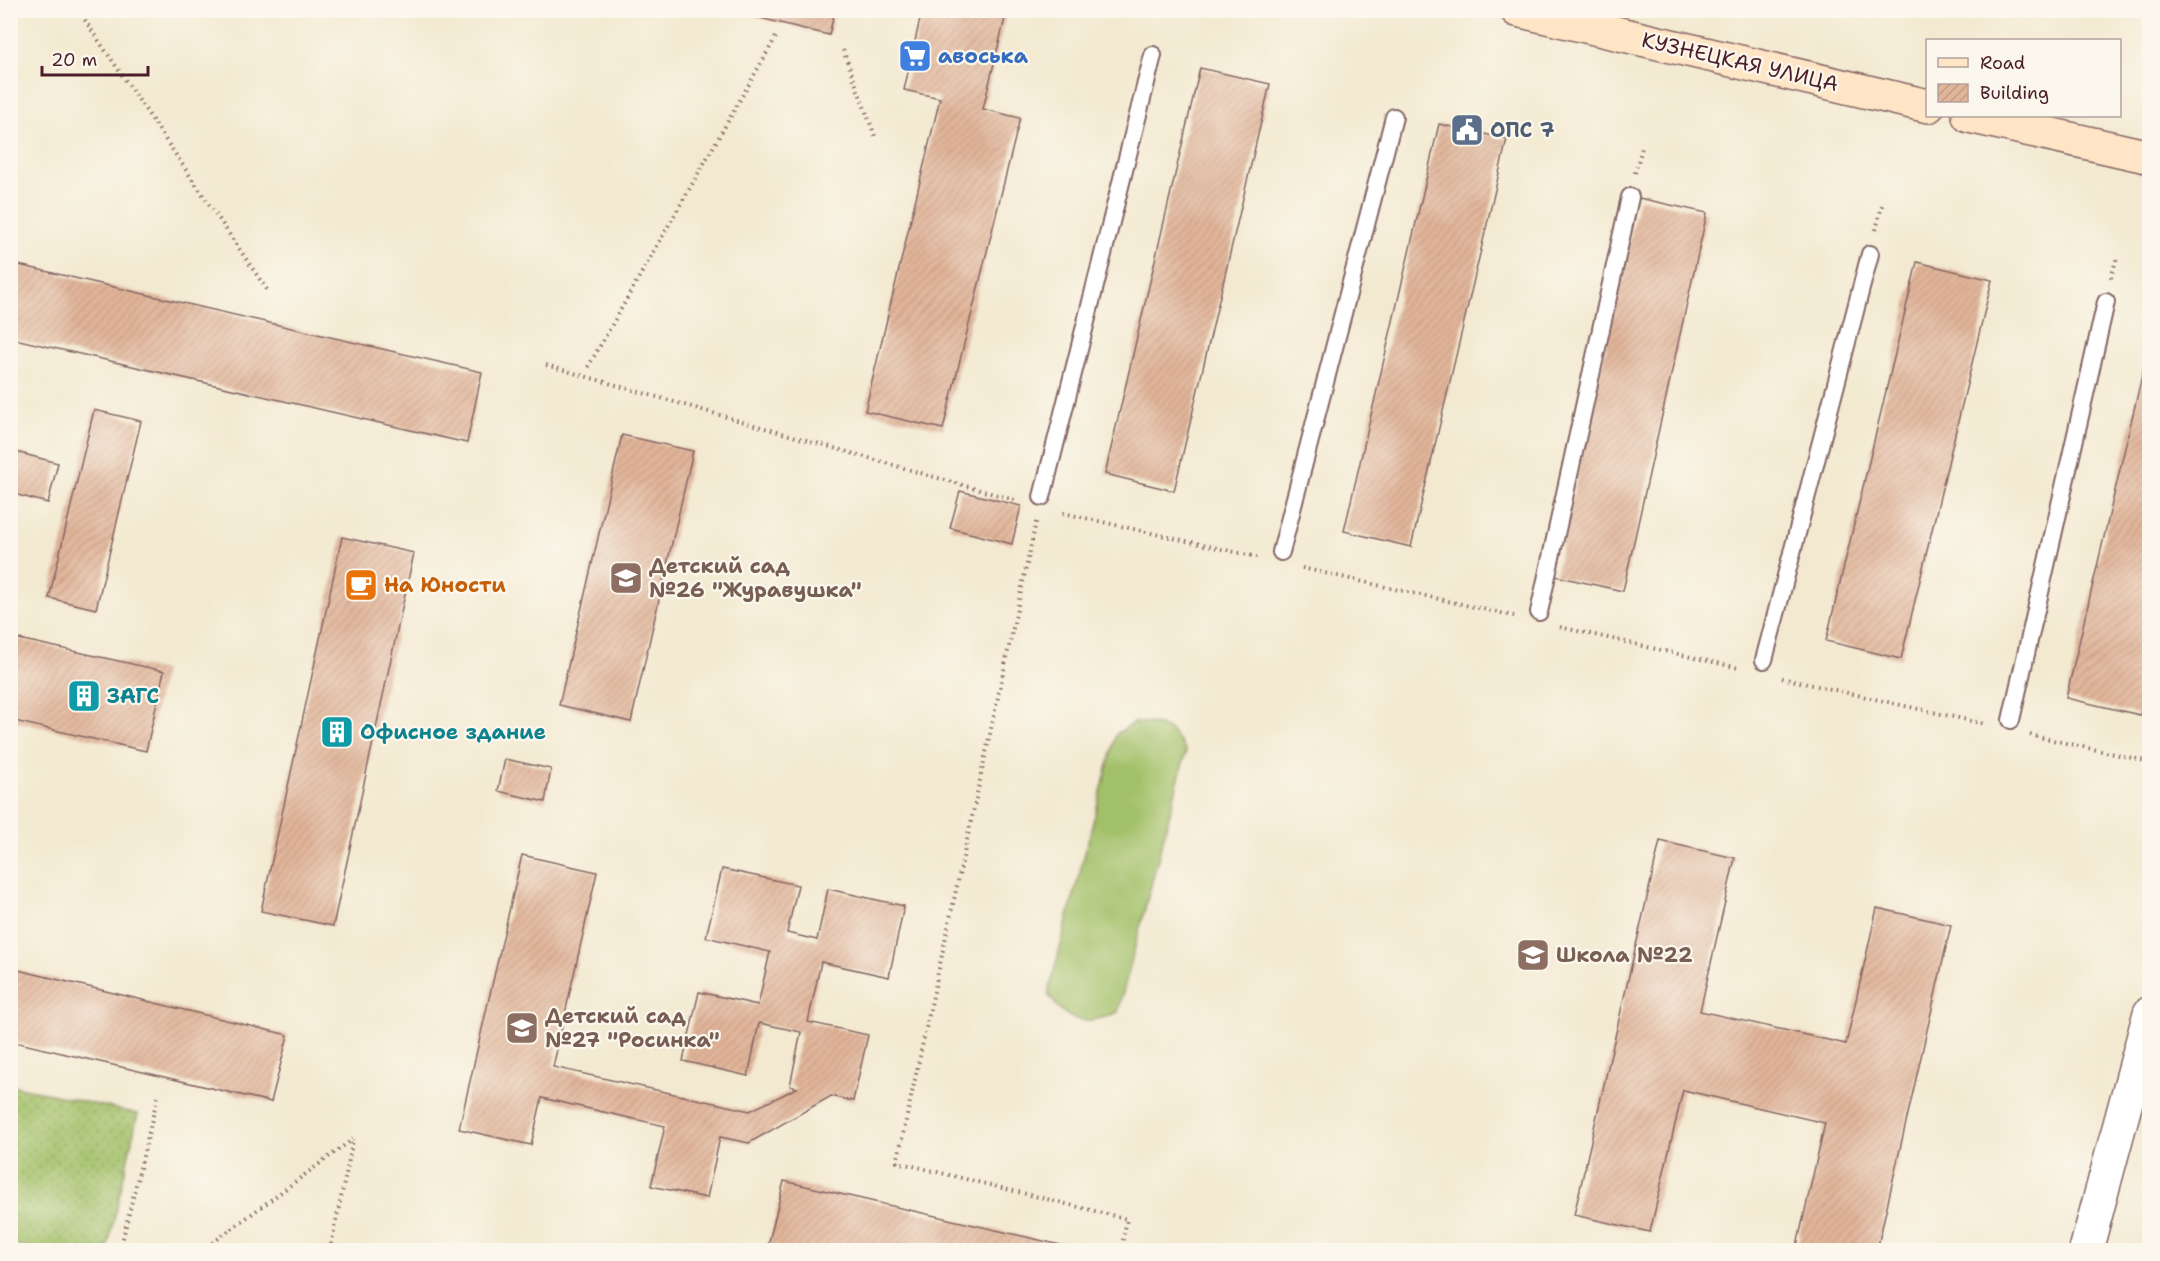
<svg xmlns="http://www.w3.org/2000/svg" width="2160" height="1261" viewBox="0 0 2160 1261" font-family="'Shantell Sans',sans-serif">
	<defs>
		<pattern id="grass-dots" width="8" height="8" patternUnits="userSpaceOnUse" patternTransform="scale(1.5)"><rect width="8" height="8" fill="#a2c067"/><path d="M2 2h.1M6 6h.1" fill="none" stroke="#869b55" stroke-width="1.8" stroke-linecap="round"/></pattern>
		<pattern id="building-hatch" width="6" height="6" patternUnits="userSpaceOnUse" patternTransform="scale(1.5)"><rect width="6" height="6" fill="#e1b59a"/><path d="M-1 1l2-2M0 6l6-6M5 7l2-2" fill="none" stroke="#c39b85"/></pattern>
	</defs>
	<rect width="100%" height="100%" fill="#fbf7ec"/>
	<filter id="ink" filterUnits="userSpaceOnUse"><feTurbulence type="fractalNoise" baseFrequency=".0167" numOctaves="2"/><feDisplacementMap in="SourceGraphic" scale="12" xChannelSelector="R" yChannelSelector="G"/><feConvolveMatrix kernelMatrix="1 2 1 2 8 2 1 2 1" color-interpolation-filters="sRGB"/></filter>
	<filter id="wash" filterUnits="userSpaceOnUse"><feTurbulence type="fractalNoise" baseFrequency=".008" numOctaves="4" result="noise"/><feDisplacementMap in="SourceGraphic" scale="24" xChannelSelector="R" yChannelSelector="G"/><feGaussianBlur stdDeviation="1.35" result="paint"/><feColorMatrix in="noise" values="0 0 0 0 0 0 0 0 0 0 0 0 0 0 0 0 0 1.4 0 .05"/><feComposite in="paint" operator="in"/></filter>
	<g filter="url(#wash)">
		<rect width="100%" height="100%" fill="#f3e9d0"/>
		<path fill="url(#grass-dots)" stroke="#767049" stroke-width="1.5" d="M11,1085L138,1114L107,1250H40L11,1244Z"/>
		<path fill="#a2c067" stroke="#767049" stroke-width="1.5" d="M1135,722C1164,723 1171,727 1186,751L1118,1012C1086,1026 1068,1025 1048,994L1116,734Z"/>
		<g id="blocks">
			<path fill="url(#building-hatch)" d="M728,10H835L829,35Z
				M922,10H1007L983,109L1020,118L943,429L865,411L940,98L904,90Z
				M1200,68L1270,84L1174,491L1105,474Z
				M1439,124L1507,139L1411,547L1344,531Z
				M1639,198L1707,213L1623,591L1555,576Z
				M1917,262L1992,280L1901,659L1826,641Z
				M10,263L482,372L467,443L10,338Z
				M2150,342V676L2140,715L2066,698Z
				M94,410L141,421L96,609L49,598Z
				M622,435L693,451L631,722L559,705Z
				M16,452L58,463L48,503L10,493V473Z
				M960,491L1021,506L1012,544L950,528Z
				M342,537L414,553L333,926L261,911Z
				M10,637L164,671L146,751L10,720Z
				M505,759L551,769L545,802L498,791Z
				M1660,841L1735,858L1700,1011L1846,1044L1877,908L1951,925L1877,1250H1796L1825,1123L1683,1090L1650,1232L1574,1215Z
				M522,855L597,872L553,1067L750,1111L797,1088L790,1086L801,1032L759,1023L748,1076L683,1061L699,992L758,1005L770,952L706,937L722,869L798,885L787,933L817,940L828,889L904,906L889,977L821,962L808,1022L868,1035L853,1101L831,1096L749,1143L720,1137L707,1198L651,1186L665,1126L542,1098L531,1145L459,1129Z
				M10,968L288,1035L271,1102L10,1041Z
				M784,1181L1082,1250H767Z"/>
		</g>
	</g>
	<g filter="url(#ink)">
		<use href="#blocks" fill-opacity="0" stroke="#856665" stroke-width="1.5"/>
		<g fill="none" stroke-linecap="round" stroke-linejoin="round">
			<defs>
				<path id="service" d="M1042,497L1153,55
					M1281,552L1394,117
					M1539,612L1630,197
					M1764,660L1870,254
					M2011,720L2106,302"/>
				<path id="tertiary" d="M2086,1250L2150,1013"/>
				<path id="secondary" d="M1517,10L1928,106
					M1969,116L2150,157"/>
			</defs>
			<use href="#service" stroke="#856665" stroke-width="20"/>
			<use href="#tertiary" stroke="#856665" stroke-width="36"/>
			<use href="#secondary" stroke="#856665" stroke-width="36"/>
			<path stroke="#856665" stroke-width="4" stroke-dasharray="1.5 4.5" stroke-linecap="butt" d="M78,10L267,290
				M843,50L875,136
				M1635,173L1643,144
				M1876,230L1883,201
				M2111,278L2117,257
				M546,365L1018,501
				M588,367L777,35
				M1063,513L1257,557
				M1036,522L897,1162L1127,1219L1121,1250
				M1302,568L1514,616
				M1560,627L1739,668
				M1782,678L1985,724
				M2030,735L2150,762
				M120,1250L158,1095
				M203,1250L353,1139
				M330,1250L353,1140"/>
			<use href="#service" stroke="#fff" stroke-width="16"/>
			<use href="#tertiary" stroke="#fff" stroke-width="33"/>
			<use href="#secondary" stroke="#fee5c5" stroke-width="33"/>
		</g>
	</g>
	<defs>
		<symbol id="supermarket-square" viewBox="-11 -11 22 22"><rect x="-9" y="-9" width="18" height="18" rx="4" fill="#3f7fe0" stroke="#fbf7ec"/><path d="M-6-5.5h2.5l.6 2H6L4.5 2H-2.5L-4.4-4H-6ZM-1.5 3.2a1.3 1.3 0 1 0 .1 0ZM3 3.2a1.3 1.3 0 1 0 .1 0Z" fill="#fff"/></symbol>
		<symbol id="civic-square" viewBox="-11 -11 22 22"><rect x="-9" y="-9" width="18" height="18" rx="4" fill="#5c6f8a" stroke="#fbf7ec"/><path d="M-.6-6.5H3V-4.5H.6V-3L4-1V1h2V6H-6V1h2V-1L-.6-3ZM-1.2 2.5V6h2.4V2.5Z" fill="#fff"/></symbol>
		<symbol id="school-square" viewBox="-11 -11 22 22"><rect x="-9" y="-9" width="18" height="18" rx="4" fill="#8d6e63" stroke="#fbf7ec"/><path d="M0-5L7-2L0 1L-7-2ZM-4 1L0 2.5L4 1V4Q0 6-4 4Z" fill="#fff"/></symbol>
		<symbol id="cafe-square" viewBox="-11 -11 22 22"><rect x="-9" y="-9" width="18" height="18" rx="4" fill="#e8710a" stroke="#fbf7ec"/><path d="M-5.5-4.5H6V0H3Q3 3.5 0 3.5H-2.5Q-5.5 3.5-5.5 0ZM3-3.2v2h1.7v-2ZM-6 4.5H4V6H-6Z" fill="#fff"/></symbol>
		<symbol id="building-square" viewBox="-11 -11 22 22"><rect x="-9" y="-9" width="18" height="18" rx="4" fill="#0f9aa8" stroke="#fbf7ec"/><path d="M-4-6H4V6H1V3H-1V6H-4ZM-2.5-4.3h1.7v1.8h-1.7ZM.8-4.3h1.7v1.8H.8ZM-2.5-1h1.7V.8h-1.7ZM.8-1h1.7V.8H.8Z" fill="#fff"/></symbol>
	</defs>
	<g fill-rule="evenodd">
		<use href="#supermarket-square" x="896" y="37" width="38" height="38"/>
		<use href="#civic-square" x="1448" y="111" width="38" height="38"/>
		<use href="#school-square" x="607" y="559" width="38" height="38"/>
		<use href="#cafe-square" x="342" y="566" width="38" height="38"/>
		<use href="#building-square" x="65" y="677" width="38" height="38"/>
		<use href="#building-square" x="318" y="713" width="38" height="38"/>
		<use href="#school-square" x="1514" y="936" width="38" height="38"/>
		<use href="#school-square" x="503" y="1009" width="38" height="38"/>
	</g>
	<g text-anchor="middle" stroke-width="4.5" stroke-linejoin="round" paint-order="stroke">
		<g font-size="21" font-weight="bold" fill="#366cbe" stroke="#fbf7ec" text-anchor="start">
			<text x="938" y="63">авоська</text>
		</g>
		<g font-size="21" fill="#4a1f2b" stroke="#fbf7ec">
			<text transform="translate(1740 62) rotate(13)" y="7">КУЗНЕЦКАЯ УЛИЦА</text>
		</g>
		<g font-size="21" font-weight="bold" fill="#4e5e75" stroke="#fbf7ec" text-anchor="start">
			<text x="1490" y="137">ОПС 7</text>
		</g>
		<g font-size="21" font-weight="bold" fill="#785e54" stroke="#fbf7ec" text-anchor="start">
			<text x="649" y="573">Детский сад<tspan x="649" dy="24">№26 "Журавушка"</tspan></text>
			<text x="1556" y="962">Школа №22</text>
			<text x="545" y="1023">Детский сад<tspan x="545" dy="24">№27 "Росинка"</tspan></text>
		</g>
		<g font-size="21" font-weight="bold" fill="#c56008" stroke="#fbf7ec" text-anchor="start">
			<text x="384" y="592">На Юности</text>
		</g>
		<g font-size="21" font-weight="bold" fill="#0d838f" stroke="#fbf7ec" text-anchor="start">
			<text x="107" y="703">ЗАГС</text>
			<text x="360" y="739">Офисное здание</text>
		</g>
	</g>
	<rect width="2160" height="1261" fill="none" stroke="#fbf7ec" stroke-width="36"/>
	<rect x="1926" y="39" width="195" height="78" fill="#fbf7ec" stroke="#b4a19f" stroke-width="1.5"/>
	<rect x="1938" y="58" width="30" height="9" fill="#fee5c5" stroke="#b4a19f" stroke-width="1.5"/>
	<text x="1980" y="69" font-size="18" fill="#4a1f2b">Road</text>
	<rect x="1938" y="84" width="30" height="18" fill="url(#building-hatch)" stroke="#b4a19f" stroke-width="1.5"/>
	<text x="1980" y="99" font-size="18" fill="#4a1f2b">Building</text>
	<path d="M42 66v9h106v-9" fill="none" stroke="#4a1f2b" stroke-width="3"/>
	<text x="51" y="66" font-size="18" fill="#4a1f2b" stroke="#fbf7ec" stroke-width="4.5" paint-order="stroke">20 m</text>
</svg>
